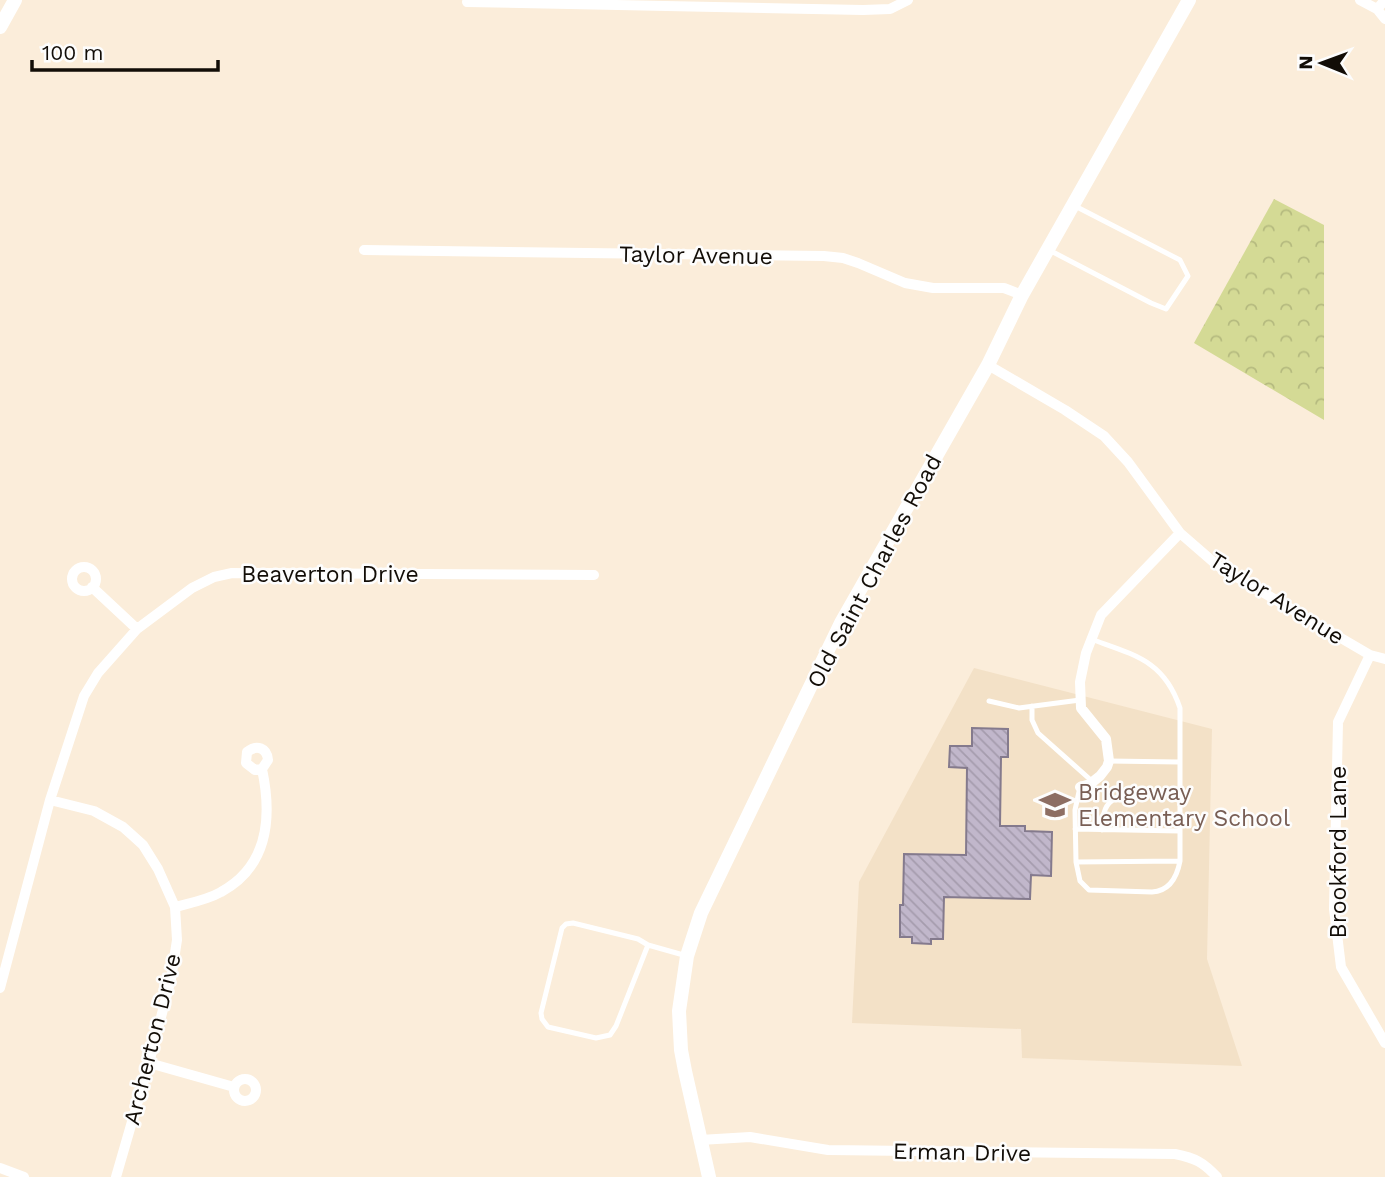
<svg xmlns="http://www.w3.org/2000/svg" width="1385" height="1177" viewBox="0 0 1385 1177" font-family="'Work Sans',sans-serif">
	<defs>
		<pattern id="forest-crowns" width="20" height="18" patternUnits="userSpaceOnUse" patternTransform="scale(1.75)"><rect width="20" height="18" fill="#d4da95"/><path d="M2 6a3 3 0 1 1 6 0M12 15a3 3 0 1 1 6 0" fill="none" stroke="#b5ba7f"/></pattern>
		<pattern id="building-back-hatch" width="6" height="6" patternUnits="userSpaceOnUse" patternTransform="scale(1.75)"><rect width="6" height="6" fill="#c1b7cb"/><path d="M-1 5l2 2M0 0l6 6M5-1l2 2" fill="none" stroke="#a59cad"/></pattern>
	</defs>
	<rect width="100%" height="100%" fill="#fbedda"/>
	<path fill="#f3e1c7" d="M974,668L1212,729L1207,959L1242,1066L1022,1058L1021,1029L852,1023L859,882Z"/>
	<path fill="url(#forest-crowns)" d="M1274,199L1324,225V420L1194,343Z"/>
	<path fill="url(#building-back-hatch)" stroke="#847a8d" stroke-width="2" d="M972,728L1008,729V757H1001L1000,826H1025V831L1052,832L1051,876L1031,875L1030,899L944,897L943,939H931V944L912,943V937H900V905H903L904,854L966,855L967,768L949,767L950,746H972Z"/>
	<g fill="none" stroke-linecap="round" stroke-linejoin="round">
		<path stroke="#fff" stroke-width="5" d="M1049,250L1151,303L1166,309L1188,276L1180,260L1073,205
			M989,701L1019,708L1080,700
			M1032,706V720L1038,733L1093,782
			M1109,761L1179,762
			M1080,787L1075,810L1076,862L1180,861
			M1075,829L1180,831
			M1102,830C1103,824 1102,818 1104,813C1111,785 1157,793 1179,793
			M1076,862L1080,881L1089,890L1152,892C1170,891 1177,877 1180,861V708C1164,660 1134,655 1091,639
			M648,945L616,1026L610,1035L596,1038L548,1027L542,1019L541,1013L562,928L566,924L573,923L638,939L648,945L687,956"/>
		<path stroke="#fff" stroke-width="10" d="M1360,0L1377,9L1385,19
			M467,2L863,10L890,9L908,0
			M1377,9L1385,0
			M364,250L824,256L843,258L858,263L905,283L933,288H1004L1022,295
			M988,365L1065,410L1104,436L1128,462L1180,533L1218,566L1370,655L1385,659
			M72 579a12 12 0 1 1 24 0a12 12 0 1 1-24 0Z
			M92,587L137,629
			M1370,655L1338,722L1334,909L1341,967L1385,1043
			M1080,787L1090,784L1100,776L1107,767L1109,761L1106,739L1081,708L1080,682L1086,653L1101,615L1180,533
			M50,800L94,811L123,827L132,835L143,845L158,869L175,907L177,940L171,979L149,1063L116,1177
			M175,907C190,903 207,900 221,892C269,866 272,816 262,769L268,760C267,748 257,744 247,752L246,763L255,770L262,769
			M0,988L50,800L84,696L98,673L137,629L192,588L214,577L232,573L594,575
			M149,1063L234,1087
			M234 1090a11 11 0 1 1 22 0a11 11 0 1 1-22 0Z
			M700,1140L750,1137L828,1150L1175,1154C1195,1158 1203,1162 1217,1177
			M0,1168L24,1177"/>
		<path stroke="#fff" stroke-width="14" d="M0,27L15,0
			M709,1177L685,1071L681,1050L679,1011L687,956L701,913L841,623L988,365L1022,295L1189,0"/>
	</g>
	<defs>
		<symbol id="school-bare" viewBox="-9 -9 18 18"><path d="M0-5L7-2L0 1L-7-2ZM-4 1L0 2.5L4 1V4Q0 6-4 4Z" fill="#8d6e63" stroke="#fdfdfd" stroke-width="2.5" paint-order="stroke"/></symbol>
	</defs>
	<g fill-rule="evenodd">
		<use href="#school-bare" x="1033" y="783" width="44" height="44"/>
	</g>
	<g text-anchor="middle" stroke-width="5" stroke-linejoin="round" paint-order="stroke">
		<g font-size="23" fill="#120d07" stroke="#fdfdfd">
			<text transform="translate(696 255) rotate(1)" y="8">Taylor Avenue</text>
			<text transform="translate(874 571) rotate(-62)" y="8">Old Saint Charles Road</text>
			<text x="330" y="582">Beaverton Drive</text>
			<text transform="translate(1277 598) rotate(32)" y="8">Taylor Avenue</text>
			<text transform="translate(1338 852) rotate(-90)" y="8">Brookford Lane</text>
			<text transform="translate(152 1039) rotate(-76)" y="8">Archerton Drive</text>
			<text transform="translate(962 1152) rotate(1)" y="8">Erman Drive</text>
		</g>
		<g font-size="23" fill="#785e54" stroke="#fdfdfd" text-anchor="start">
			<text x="1078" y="800">Bridgeway<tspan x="1078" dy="26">Elementary School</tspan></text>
		</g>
	</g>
	<g transform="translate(1322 63) rotate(271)" stroke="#fdfdfd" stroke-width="5" paint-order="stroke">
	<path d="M0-5L12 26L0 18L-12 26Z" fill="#120d07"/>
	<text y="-10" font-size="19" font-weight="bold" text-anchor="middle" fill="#120d07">N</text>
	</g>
	<path d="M32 60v10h186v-10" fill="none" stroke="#120d07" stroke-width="3.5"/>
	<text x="42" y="60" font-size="21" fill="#120d07" stroke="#fdfdfd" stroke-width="5" paint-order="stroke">100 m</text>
</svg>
